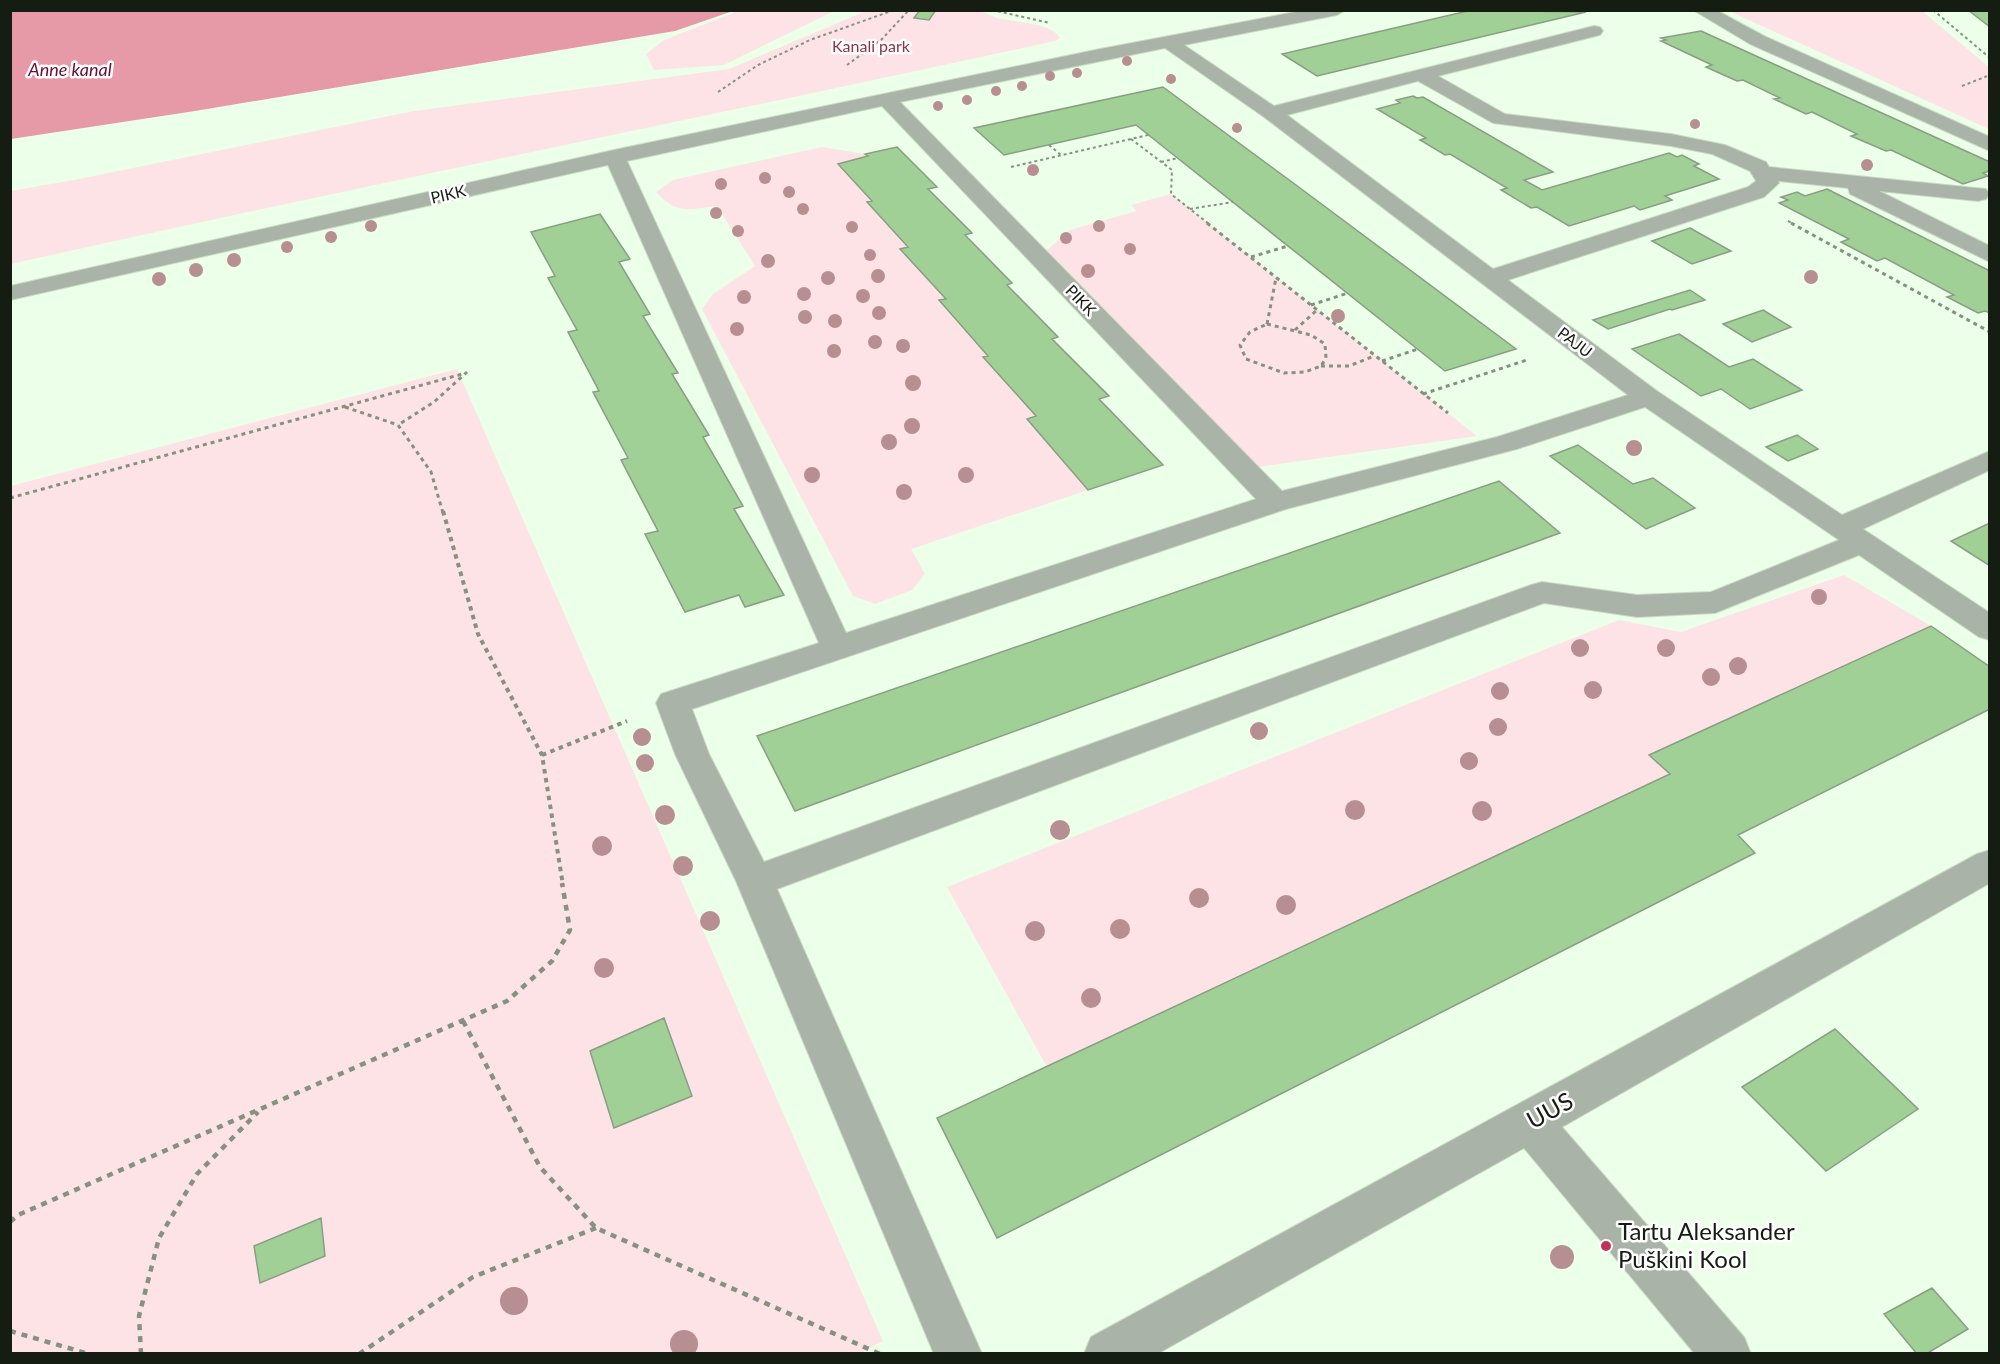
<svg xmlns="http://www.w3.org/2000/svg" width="2000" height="1364" viewBox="0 0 2000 1364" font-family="Lato,sans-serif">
	<rect width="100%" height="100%" fill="#ecffe8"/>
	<path fill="#fee3e6" d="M830,10L832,12L724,65L654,70L646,54L664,40L738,11Z
		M866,11H980C985,13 991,16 997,18C1014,22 1053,23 1060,38L1055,41C707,117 358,186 11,264V191L74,180L414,111L729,69Z
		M1729,11H1922L1989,67V129Z
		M822,147L865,154L868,156L838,164L872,201L868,203L908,247L900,249L946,299L940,301L988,356L984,357L1036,416L1027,420L1088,490L911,549L925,574L912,590L875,604L853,596L702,309L713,294L755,266L717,206C689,209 677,215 656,192L673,180Z
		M1171,194L1477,436L1243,469L1039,257L1070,230L1137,211L1131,205Z
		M457,369L883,1341L859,1354L11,1353V486Z
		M1844,575L1931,626L1649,755L1670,774L1047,1067L947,887L1619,620L1681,632Z"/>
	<path fill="#e699a6" d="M10,11L11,10L733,11L675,31L195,111L11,139Z"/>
	<path fill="#a0d096" stroke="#889e84" stroke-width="1.5" d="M920,10H936L929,20L914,18Z
		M1472,10L1586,12L1317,76L1282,54Z
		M1968,10H1990V27Z
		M1701,31L1990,162V171L1983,173L1988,176L1963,184L1891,150L1886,151L1851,136L1857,134L1812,112L1806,114L1774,99L1780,98L1743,80L1737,81L1706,67L1712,65L1661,41L1666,40L1661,38Z
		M1163,87L1296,185L1516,349L1445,371L1136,125L1004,155L974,128Z
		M1413,96L1417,98L1423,97L1553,172L1524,180L1542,190L1669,153L1677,157L1682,155L1699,164L1694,166L1719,179L1665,196L1672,200L1640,210L1634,206L1569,226L1537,207L1531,208L1501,190L1507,188L1450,154L1445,155L1420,140L1426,138L1377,109L1400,103L1396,100Z
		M897,147L937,187L928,189L972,233L965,235L1012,283L1007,285L1058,337L1052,339L1109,396L1099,399L1163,465L1088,490L1027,419L1036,416L983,357L988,356L939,300L946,299L900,249L908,247L867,202L872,201L838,164L868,156L865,154Z
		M1827,189L1990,271V313L1985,311L1978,313L1947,297L1954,295L1885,258L1877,261L1841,242L1849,239L1779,203L1788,200L1781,197L1797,192L1805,196Z
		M600,214L630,259L619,262L650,314L643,316L678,373L672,374L709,435L703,437L743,506L734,509L784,595L745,607L739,595L685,612L645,534L658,531L621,460L628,458L593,392L599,391L568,332L577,330L548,278L555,276L531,232Z
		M1690,228L1731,251L1692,264L1652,241Z
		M1690,290L1705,300L1672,310L1670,309L1608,329L1593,320Z
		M1763,310L1791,327L1752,342L1723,324Z
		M1679,334L1729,367L1753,359L1802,390L1750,409L1721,389L1701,396L1632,349Z
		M1797,435L1818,449L1788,461L1766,447Z
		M1578,445L1633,484L1653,478L1695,508L1646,529L1550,456Z
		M1499,481L1560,533L795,811L757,736Z
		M1990,523V566L1951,541Z
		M1931,626L1990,667V709L1738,835L1755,853L997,1238L937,1118L1670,774L1649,755Z
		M664,1018L692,1096L614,1128L590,1051Z
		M1835,1029L1918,1109L1826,1171L1742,1087Z
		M321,1218L325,1256L260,1283L254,1246Z
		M1932,1288L1968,1329L1926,1354H1917L1884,1314Z"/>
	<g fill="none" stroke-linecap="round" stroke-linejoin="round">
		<defs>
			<path id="minor" d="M1306,10H1346L1337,15L1184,45L1274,106L1594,26L1600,27L1603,31L1600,35L1438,76L1505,114L1671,134L1725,145L1766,162L1769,167L1986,189L1989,194L1986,199L1978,201L1879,191L1990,246V262L1850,194L1848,188L1778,181L1779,183L1764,197L1508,280L1657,391L1842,515L1990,451V470L1863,529L1990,613V640L1979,637L1859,555L1715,613L1637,617L1544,603L777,889L982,1354H934L736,881L675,754L656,703L661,694L819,643L608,165L10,300V286L614,150L1095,50ZM1165,48L1264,117L1628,395L1497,437L1282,491L900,102ZM1418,81L1493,123L1671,146L1712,154L1750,171L1756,181L1748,187L1493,269L1287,115ZM882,106L1256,499L846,633L627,161ZM1645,407L1839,540L1711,592L1637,595L1542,582L1531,585L764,862L709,754L692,709L1286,509L1517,449Z
				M1693,10H1716L1764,36L1990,137V151L1750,44Z
				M1990,850V883L1562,1127L1744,1337L1751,1354H1695L1524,1148L1157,1354H1084L1091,1337L1977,854Z"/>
		</defs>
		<use href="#minor" stroke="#cadbc6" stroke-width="2"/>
		<path stroke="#849281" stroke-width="2" stroke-dasharray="3 3" stroke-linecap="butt" d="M992,10L1050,23
			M1933,10L1990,58
			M847,65L881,40L909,10
			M1962,86L1990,75
			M718,92L758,65L810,40L894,10
			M1131,139L1172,170L1171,194L1209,224
			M1049,145L1061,155
			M1161,162L1178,158
			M1011,167L1148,135
			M1190,209L1233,202
			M1788,221L1794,224"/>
		<path stroke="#849281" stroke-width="3" stroke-dasharray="4 4" stroke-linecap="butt" d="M1207,223L1448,413
			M1791,223L1990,332
			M1251,257L1288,246
			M1311,305L1348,293
			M1267,324L1311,335L1325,344L1326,358L1321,366L1305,372L1284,373L1246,359L1240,345L1250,332Z
			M1267,324L1276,278
			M1295,330L1317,310
			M1382,361L1418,349
			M1321,366H1349L1374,356
			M1423,394L1527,360
			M345,407L398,425
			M10,498L466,373
			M443,513L431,472L398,425L434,402L467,372"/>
		<path stroke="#849281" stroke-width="4" stroke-dasharray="4.5 4.5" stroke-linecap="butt" d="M443,511L478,634L542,755L563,885
			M542,755L627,721"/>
		<path stroke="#849281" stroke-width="4.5" stroke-dasharray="6 6" stroke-linecap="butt" d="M463,1021L540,1167L596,1228L880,1354
			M10,1222L18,1215L507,1001L552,961L570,930L562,883
			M10,1331L89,1354
			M141,1354L139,1316L159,1238L197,1174L258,1112
			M359,1354L473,1277L596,1228"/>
		<use href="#minor" fill="#a9b3a7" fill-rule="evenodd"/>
	</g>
	<g fill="#b78e91">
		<circle cx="1127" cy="61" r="5"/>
		<circle cx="1077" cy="73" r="5"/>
		<circle cx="1050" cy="76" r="5"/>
		<circle cx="1171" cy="79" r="5"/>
		<circle cx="1022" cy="86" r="5"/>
		<circle cx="996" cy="91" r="5"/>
		<circle cx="967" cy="100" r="5"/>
		<circle cx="938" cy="106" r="5"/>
		<circle cx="1695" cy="124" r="5"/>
		<circle cx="1237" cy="128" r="5"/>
		<circle cx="1867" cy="165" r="6"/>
		<circle cx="1033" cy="170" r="6"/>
		<circle cx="765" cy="178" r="6"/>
		<circle cx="721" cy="184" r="6"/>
		<circle cx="789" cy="192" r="6"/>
		<circle cx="803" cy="209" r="6"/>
		<circle cx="716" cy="213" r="6"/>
		<circle cx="371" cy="226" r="6"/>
		<circle cx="1099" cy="226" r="6"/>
		<circle cx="852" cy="227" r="6"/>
		<circle cx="738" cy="231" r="6"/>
		<circle cx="331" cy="237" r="6"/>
		<circle cx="1066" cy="238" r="6"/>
		<circle cx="287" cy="247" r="6"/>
		<circle cx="1130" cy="249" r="6"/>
		<circle cx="870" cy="255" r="6"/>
		<circle cx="234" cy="260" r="7"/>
		<circle cx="768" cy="261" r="7"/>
		<circle cx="196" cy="270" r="7"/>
		<circle cx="1088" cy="271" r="7"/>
		<circle cx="878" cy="276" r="7"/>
		<circle cx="1811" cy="277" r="7"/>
		<circle cx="828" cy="278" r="7"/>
		<circle cx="159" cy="279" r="7"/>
		<circle cx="804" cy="294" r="7"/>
		<circle cx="863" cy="296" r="7"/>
		<circle cx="744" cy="297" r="7"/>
		<circle cx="879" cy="313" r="7"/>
		<circle cx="1338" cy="316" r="7"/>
		<circle cx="805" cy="317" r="7"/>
		<circle cx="835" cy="321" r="7"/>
		<circle cx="737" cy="329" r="7"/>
		<circle cx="875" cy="342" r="7"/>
		<circle cx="903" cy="346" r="7"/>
		<circle cx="834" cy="351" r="7"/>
		<circle cx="913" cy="383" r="8"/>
		<circle cx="912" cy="426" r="8"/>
		<circle cx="889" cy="442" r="8"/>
		<circle cx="1634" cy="448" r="8"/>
		<circle cx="812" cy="475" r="8"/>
		<circle cx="966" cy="475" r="8"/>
		<circle cx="904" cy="492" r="8"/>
		<circle cx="1819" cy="597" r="8"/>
		<circle cx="1580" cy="648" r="9"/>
		<circle cx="1666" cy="648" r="9"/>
		<circle cx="1738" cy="666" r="9"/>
		<circle cx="1711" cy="677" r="9"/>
		<circle cx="1593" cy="690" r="9"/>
		<circle cx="1500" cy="691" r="9"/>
		<circle cx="1498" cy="727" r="9"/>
		<circle cx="1259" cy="731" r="9"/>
		<circle cx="642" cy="737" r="9"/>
		<circle cx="1469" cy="761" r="9"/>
		<circle cx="645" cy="763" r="9"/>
		<circle cx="1355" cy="810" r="10"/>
		<circle cx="1482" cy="811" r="10"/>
		<circle cx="665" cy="815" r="10"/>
		<circle cx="1060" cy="830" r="10"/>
		<circle cx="602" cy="846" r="10"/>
		<circle cx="683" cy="866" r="10"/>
		<circle cx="1199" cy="898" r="10"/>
		<circle cx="1286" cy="905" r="10"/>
		<circle cx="710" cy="921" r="10"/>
		<circle cx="1120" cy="929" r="10"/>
		<circle cx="1035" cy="931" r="10"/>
		<circle cx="604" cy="968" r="10"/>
		<circle cx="1091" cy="998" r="10"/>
		<circle cx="1562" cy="1257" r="12"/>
		<circle cx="514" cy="1301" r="14"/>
		<circle cx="684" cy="1344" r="14"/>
	</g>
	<circle fill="#c0315b" stroke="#fff" stroke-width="2" cx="1606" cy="1246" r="6"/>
	<g text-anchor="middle" stroke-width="5" stroke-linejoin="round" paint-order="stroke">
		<g font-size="16" fill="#8c3249" stroke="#fff">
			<text x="871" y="52">Kanali park</text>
		</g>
		<g font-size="16" fill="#151d13" stroke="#fff">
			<text transform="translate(448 194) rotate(-13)" y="6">PIKK</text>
			<text transform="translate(1081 300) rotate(46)" y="6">PIKK</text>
			<text transform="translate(1575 342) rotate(37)" y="6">PAJU</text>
		</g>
		<g font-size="18" font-style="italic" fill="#6a0f2d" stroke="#fff">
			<text x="70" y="76">Anne kanal</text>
		</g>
		<g font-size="24" fill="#151d13" stroke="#fff">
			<text transform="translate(1550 1111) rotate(-29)" y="8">UUS</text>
		</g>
		<g font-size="24" fill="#151d13" stroke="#fff" text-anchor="start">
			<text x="1618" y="1240">Tartu Aleksander<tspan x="1618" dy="28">Puškini Kool</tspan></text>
		</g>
	</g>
	<rect width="2000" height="1364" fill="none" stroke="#151d13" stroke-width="24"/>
</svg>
